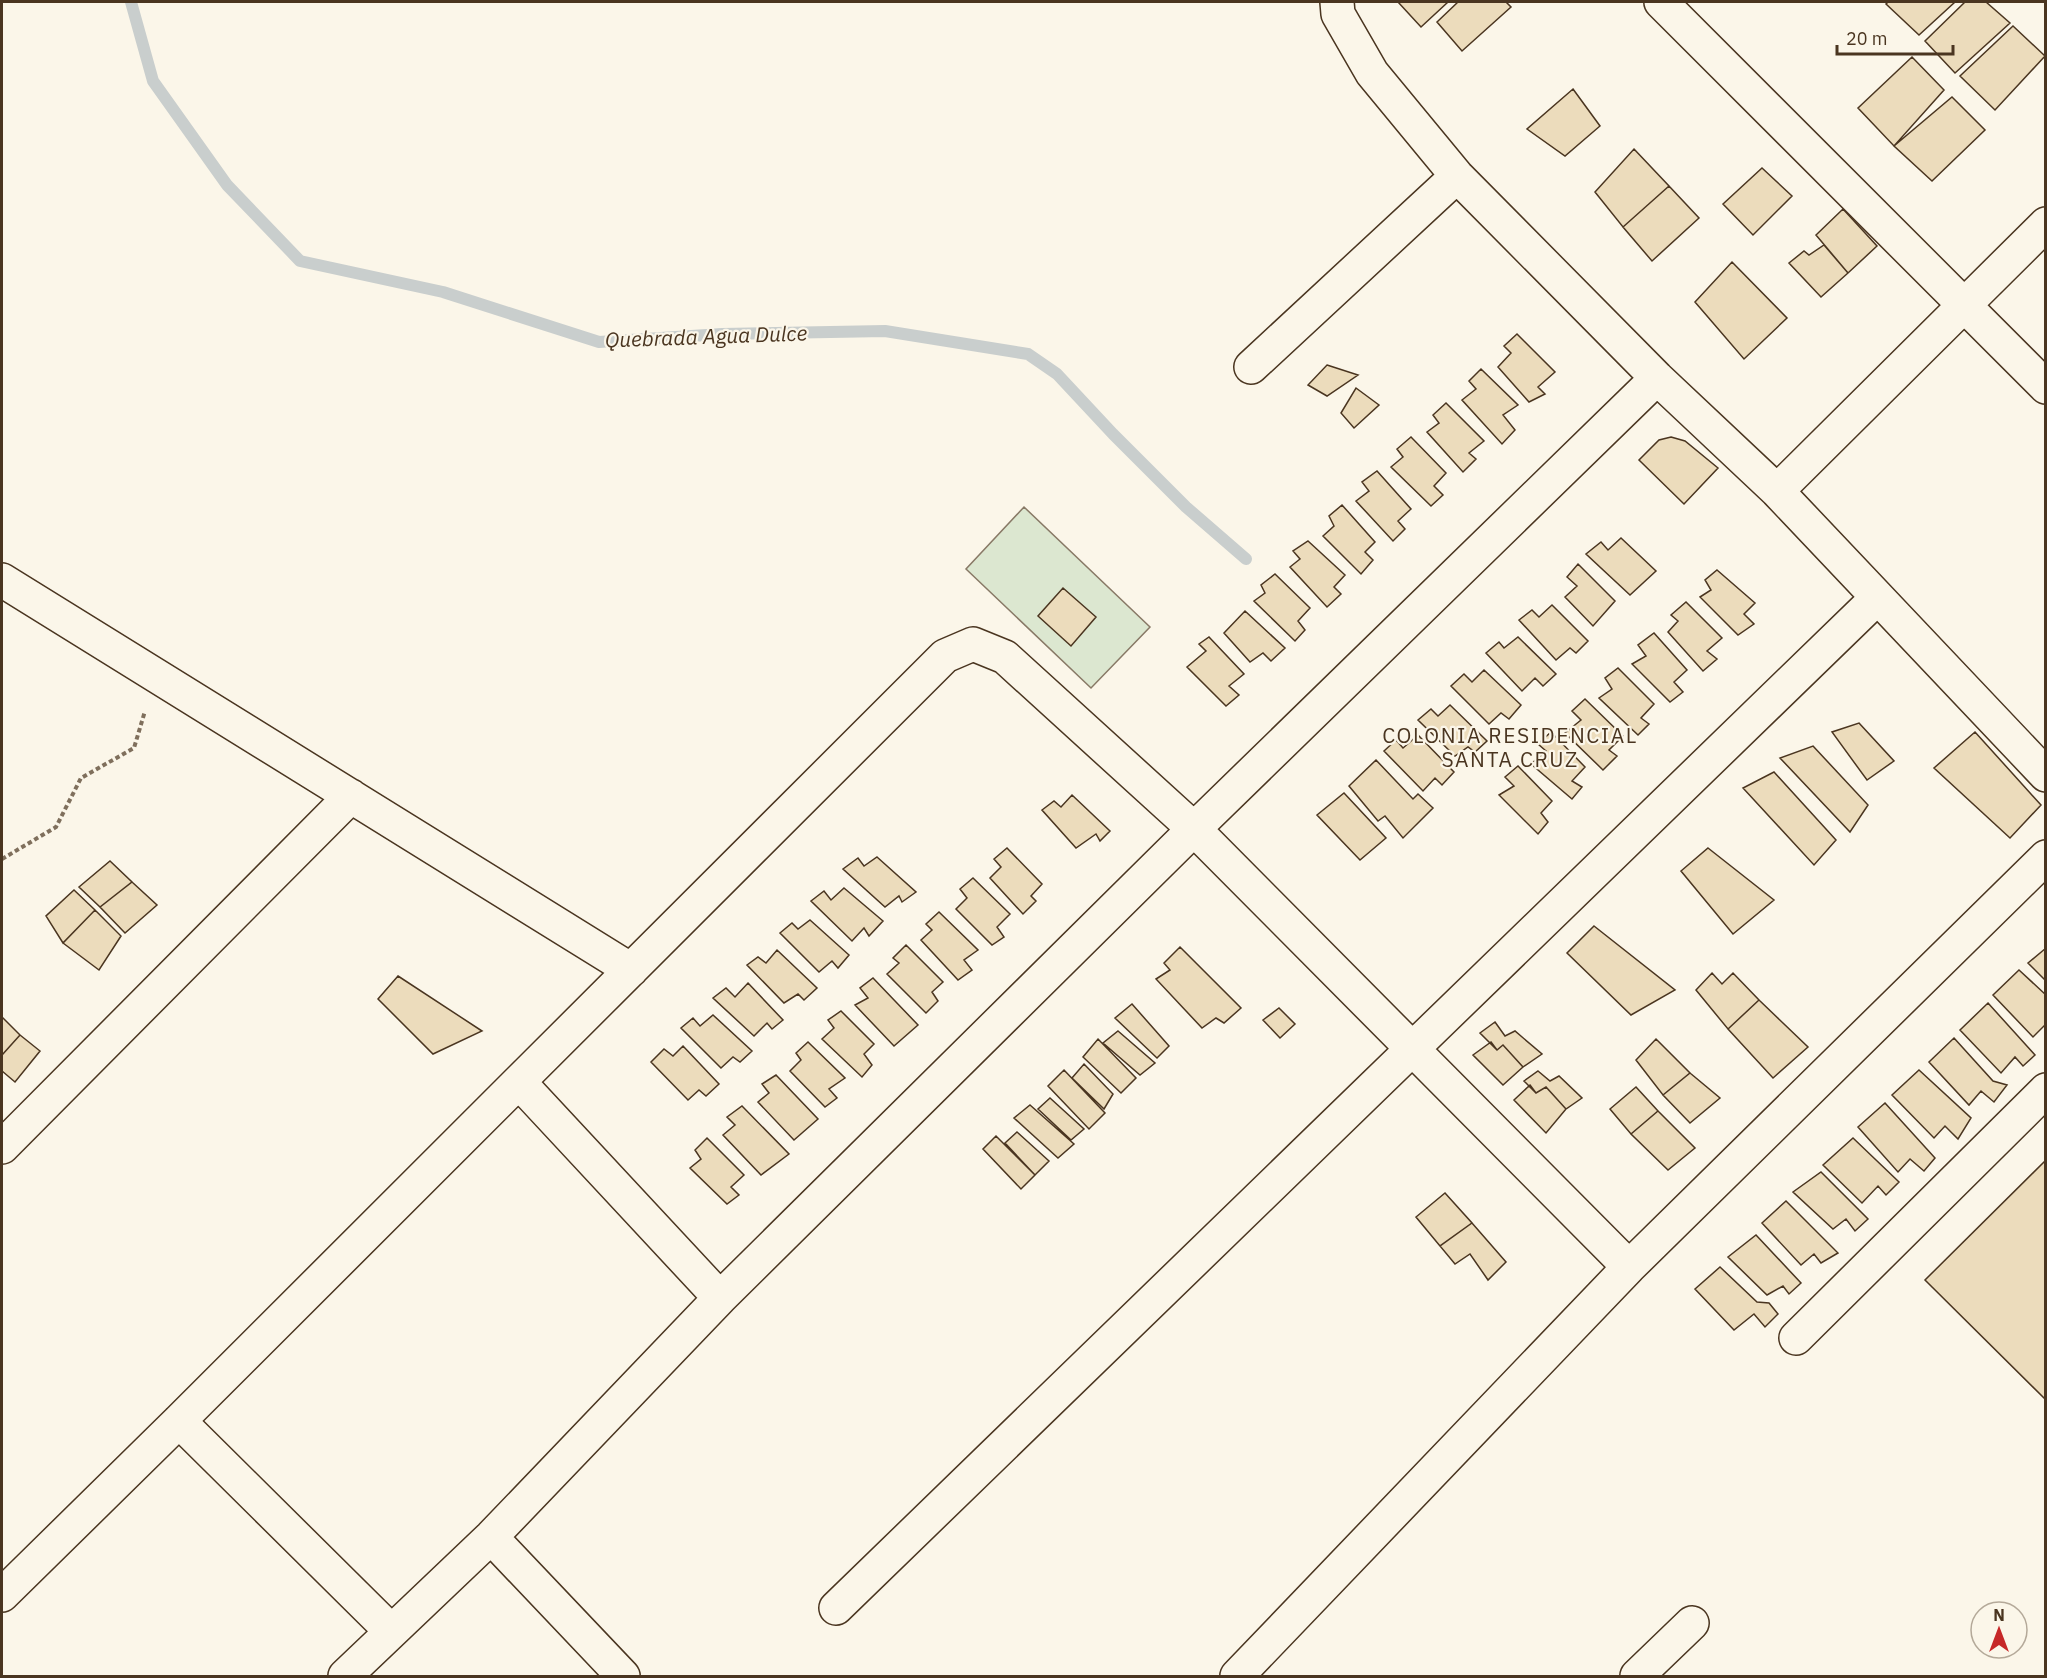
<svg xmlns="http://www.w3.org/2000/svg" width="2047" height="1678" viewBox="0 0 2047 1678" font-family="'IBM Plex Sans',sans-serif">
	<rect width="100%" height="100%" fill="#fbf6e9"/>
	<path fill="#dce7d0" stroke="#887966" stroke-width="1.5" d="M1024,507L1150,627L1091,688L966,569Z"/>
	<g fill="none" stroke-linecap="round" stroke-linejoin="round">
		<path stroke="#c9cecd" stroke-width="12" d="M131,2L153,81L227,185L300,261L443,292L599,342L722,334L885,331L1028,354L1057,374L1113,434L1186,507L1246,559"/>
	</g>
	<path fill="#ecdcbc" stroke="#4a3520" stroke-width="1.5" d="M1398,2H1448L1421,27Z
		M1458,2H1506L1511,7L1462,51L1437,22Z
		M1888,2H1955L1919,35L1886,4Z
		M1965,2H1986L2010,23L1955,73L1925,41Z
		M2013,26L2045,56L1995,110L1960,76Z
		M1912,57L1944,90L1894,146L1858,108Z
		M1573,89L1600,126L1565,156L1527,129Z
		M1952,97L1985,130L1932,181L1894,146Z
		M1634,149L1669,186L1623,227L1595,192Z
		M1762,168L1792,196L1753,235L1723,204Z
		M1669,186L1699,218L1652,261L1623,227Z
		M1843,209L1877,246L1848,273L1816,235Z
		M1824,245L1848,273L1821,297L1789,263L1804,251L1809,255Z
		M1732,262L1787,318L1744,359L1695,302Z
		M1517,334L1555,372L1538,387L1545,394L1529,402L1498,367L1511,353L1504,346Z
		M1327,365L1358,375L1327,396L1308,385Z
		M1481,369L1518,405L1503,415L1515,430L1502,444L1462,400L1476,389L1469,381Z
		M1356,388L1379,405L1354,428L1341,413Z
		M1446,403L1484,441L1469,453L1476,459L1463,472L1427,432L1439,423L1433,415Z
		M1411,437L1446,473L1434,486L1443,495L1431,506L1391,467L1403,457L1397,449Z
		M1671,437L1685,441L1718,468L1684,504L1639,460L1659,440Z
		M1377,471L1411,509L1398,521L1405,529L1393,541L1356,501L1369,491L1362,482Z
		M1342,505L1375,542L1365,552L1373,560L1361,574L1323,536L1334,526L1329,516Z
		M1621,538L1656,571L1630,595L1586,554L1601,542L1608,550Z
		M1308,541L1345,575L1334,587L1341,594L1327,607L1290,567L1300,559L1293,551Z
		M1578,564L1615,601L1593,626L1565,597L1577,586L1567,577Z
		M1717,570L1755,603L1744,614L1754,624L1738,635L1700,597L1711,590L1705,580Z
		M1275,574L1310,608L1298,621L1305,630L1295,641L1254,601L1265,593L1261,585Z
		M1063,588L1096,617L1071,646L1038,616Z
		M1686,602L1722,638L1707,651L1717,659L1703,671L1668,632L1678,621L1671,615Z
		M1552,605L1588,641L1576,653L1570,648L1556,660L1519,620L1532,610L1539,617Z
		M1245,611L1285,648L1271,661L1263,653L1250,662L1224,633Z
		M1654,633L1687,670L1674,682L1683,692L1670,702L1632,664L1646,656L1638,645Z
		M1209,637L1244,674L1229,686L1239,695L1226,706L1187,667L1206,651L1199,644Z
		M1518,637L1556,674L1543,686L1535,678L1522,691L1486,653L1499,642L1504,648Z
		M1618,668L1654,704L1641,718L1649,724L1638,735L1599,698L1612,689L1605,678Z
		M1484,670L1521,705L1509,719L1501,713L1489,724L1451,686L1464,674L1472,682Z
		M1585,699L1623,736L1609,750L1617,756L1603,770L1565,733L1581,720L1572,711Z
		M1450,705L1487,741L1475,752L1468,747L1455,756L1418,720L1431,709L1438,716Z
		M1859,723L1894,761L1867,780L1832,732Z
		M1551,732L1585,767L1572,781L1582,787L1572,799L1531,764L1546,751L1538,744Z
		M1975,732L2041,805L2010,838L1934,768Z
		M1418,735L1454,772L1442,785L1435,778L1423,791L1384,751L1396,740L1403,748Z
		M1813,746L1868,805L1850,832L1780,758Z
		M1376,760L1413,799L1418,794L1433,808L1403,838L1385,816L1378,821L1349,786Z
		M1518,766L1552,801L1541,813L1548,822L1538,834L1499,795L1514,786L1505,777Z
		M1774,772L1836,840L1814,865L1743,788Z
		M1344,793L1386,838L1360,860L1317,815Z
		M1072,795L1110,831L1100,841L1096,834L1076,848L1042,810L1054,801L1061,807Z
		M1007,848L1042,884L1031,896L1036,901L1023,914L990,878L1001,867L994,859Z
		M1708,848L1774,900L1733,934L1681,871Z
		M877,857L916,892L902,902L899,896L885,907L843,869L858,858L864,866Z
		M110,861L132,882L100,907L79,887Z
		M973,878L1010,914L997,927L1004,937L992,945L956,909L967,898L960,889Z
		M132,882L157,905L125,933L100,907Z
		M844,888L883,921L869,936L864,928L852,941L811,901L824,891L831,900Z
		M74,890L95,910L63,943L46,916Z
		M95,910L121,936L99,970L63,943Z
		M939,912L978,950L964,960L972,970L958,980L921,940L932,930L926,924Z
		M810,920L849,955L838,968L832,961L819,972L780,933L792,923L798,929Z
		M1594,926L1675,990L1631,1015L1567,953Z
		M906,945L943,982L932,992L938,1001L926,1013L887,974L899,963L893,958Z
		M1180,947L1241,1008L1224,1023L1216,1018L1202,1028L1156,979L1170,970L1164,963Z
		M2046,948V981L2028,963Z
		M777,950L817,988L804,1000L798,994L784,1003L747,965L758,957L766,963Z
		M2019,970L2046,995V1024L2033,1037L1993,995Z
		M1712,973L1722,984L1733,973L1759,1000L1728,1029L1696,990Z
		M398,976L482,1031L433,1054L378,999Z
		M873,978L918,1025L894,1046L855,1005L868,998L860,988Z
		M748,983L783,1020L772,1029L767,1023L754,1036L713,998L726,988L735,997Z
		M1759,1000L1808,1047L1773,1078L1728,1029Z
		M1988,1003L2035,1055L2023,1066L2015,1057L2001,1073L1960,1030Z
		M1132,1004L1169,1046L1157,1058L1115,1018Z
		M1279,1008L1295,1024L1280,1038L1263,1020Z
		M841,1011L874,1044L864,1054L872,1065L862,1077L822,1039L834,1028L828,1020Z
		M713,1015L752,1051L740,1062L733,1057L721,1068L681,1028L693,1018L700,1026Z
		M2,1017L20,1035L2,1055Z
		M1495,1022L1505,1036L1515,1031L1542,1054L1523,1067L1503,1045L1497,1050L1480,1033Z
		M1118,1031L1155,1063L1140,1075L1103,1043Z
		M20,1035L40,1051L15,1082L2,1071V1055Z
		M1954,1038L1993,1081L2007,1085L1994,1102L1981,1091L1969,1105L1929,1062Z
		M1098,1039L1136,1078L1121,1093L1083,1057Z
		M1656,1039L1690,1073L1663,1095L1636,1060Z
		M808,1042L845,1078L829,1089L837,1098L825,1107L790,1071L801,1060L796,1053Z
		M1491,1042L1497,1050L1503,1045L1523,1067L1503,1085L1473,1055Z
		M683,1046L719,1084L706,1096L699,1090L688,1100L651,1062L664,1049L673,1056Z
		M1084,1064L1113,1094L1104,1109L1072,1078Z
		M1064,1070L1105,1113L1089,1129L1048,1086Z
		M1919,1070L1971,1118L1958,1139L1945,1126L1934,1138L1892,1095Z
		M1538,1071L1550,1081L1559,1076L1582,1098L1566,1109L1546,1087L1536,1093L1524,1081Z
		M1690,1073L1720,1098L1690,1123L1663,1095Z
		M776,1075L818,1119L794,1140L758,1102L769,1093L762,1084Z
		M1530,1085L1536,1093L1546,1087L1566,1109L1546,1133L1514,1100Z
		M1636,1087L1658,1111L1631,1134L1610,1109Z
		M1050,1098L1084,1129L1071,1140L1038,1109Z
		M1885,1103L1935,1158L1924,1171L1910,1159L1898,1172L1858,1127Z
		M1030,1105L1074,1144L1058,1158L1014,1118Z
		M742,1106L789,1154L761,1175L723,1135L735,1125L727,1117Z
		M1658,1111L1695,1148L1668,1170L1631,1134Z
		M1017,1132L1049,1161L1035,1175L1005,1143Z
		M996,1136L1035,1175L1021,1189L983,1149Z
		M707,1138L744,1175L731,1187L739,1195L727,1204L690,1168L701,1159L695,1150Z
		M1853,1138L1899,1182L1886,1195L1878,1186L1862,1203L1823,1165Z
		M2046,1160V1400L1925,1280Z
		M1821,1172L1868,1219L1855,1231L1846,1219L1833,1229L1793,1192Z
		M1445,1193L1472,1223L1440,1246L1416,1217Z
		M1786,1201L1838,1253L1821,1263L1814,1254L1801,1265L1762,1223Z
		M1472,1223L1506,1262L1488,1280L1470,1254L1455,1264L1440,1246Z
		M1756,1235L1801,1283L1789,1294L1783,1286L1767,1295L1728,1257Z
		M1720,1267L1757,1302L1769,1303L1778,1314L1765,1327L1754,1314L1734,1330L1695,1289Z"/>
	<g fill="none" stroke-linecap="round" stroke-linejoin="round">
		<defs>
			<path id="minor" d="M1337,2L1338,14L1372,73L1457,176L1657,378L1777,491L2046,775
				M1661,2L2046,387
				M1251,367L1457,176
				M1777,491L2046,224
				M2,580L631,970
				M519,1082L720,1298
				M2,1147L351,796
				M1796,1338L2046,1090
				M179,1421L391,1631
				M491,1537L623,1676
				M2,1595L179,1421L945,656L973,644L1005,657L1194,829L1629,1267
				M836,1608L1877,598
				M345,1676L491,1537L720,1298L1194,829L1657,378
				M1237,1676L1629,1267L2046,857
				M1637,1676L1692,1623"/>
		</defs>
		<use href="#minor" stroke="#4a3520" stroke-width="36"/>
		<path stroke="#7f6f5c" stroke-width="4" stroke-dasharray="4.5 3" stroke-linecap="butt" d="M2,859L56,827L81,778L134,748L145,711"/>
		<use href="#minor" stroke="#fbf6e9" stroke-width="33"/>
	</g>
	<g text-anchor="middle" stroke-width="4.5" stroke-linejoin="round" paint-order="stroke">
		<g font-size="21" font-style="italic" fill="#4a3520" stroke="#fbf6e9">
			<text transform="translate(706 337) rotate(-2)" y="7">Quebrada Agua Dulce</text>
		</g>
		<g font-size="21" letter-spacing="1.5" fill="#4a3520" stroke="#fbf6e9">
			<text x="1510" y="743">COLONIA RESIDENCIAL<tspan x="1510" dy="24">SANTA CRUZ</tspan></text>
		</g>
	</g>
	<rect width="2047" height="1678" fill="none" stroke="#4a3520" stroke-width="6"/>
	<g transform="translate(1999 1630)"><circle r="28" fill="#fbf6e9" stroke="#b4a999" stroke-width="1.5"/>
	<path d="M0-4.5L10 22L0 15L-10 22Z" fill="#c62828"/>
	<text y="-9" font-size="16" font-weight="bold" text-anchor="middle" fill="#4a3520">N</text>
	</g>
	<path d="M1837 45v9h116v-9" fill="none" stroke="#4a3520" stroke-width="3"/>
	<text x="1846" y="45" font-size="18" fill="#4a3520" stroke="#fbf6e9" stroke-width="4.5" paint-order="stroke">20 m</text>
</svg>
